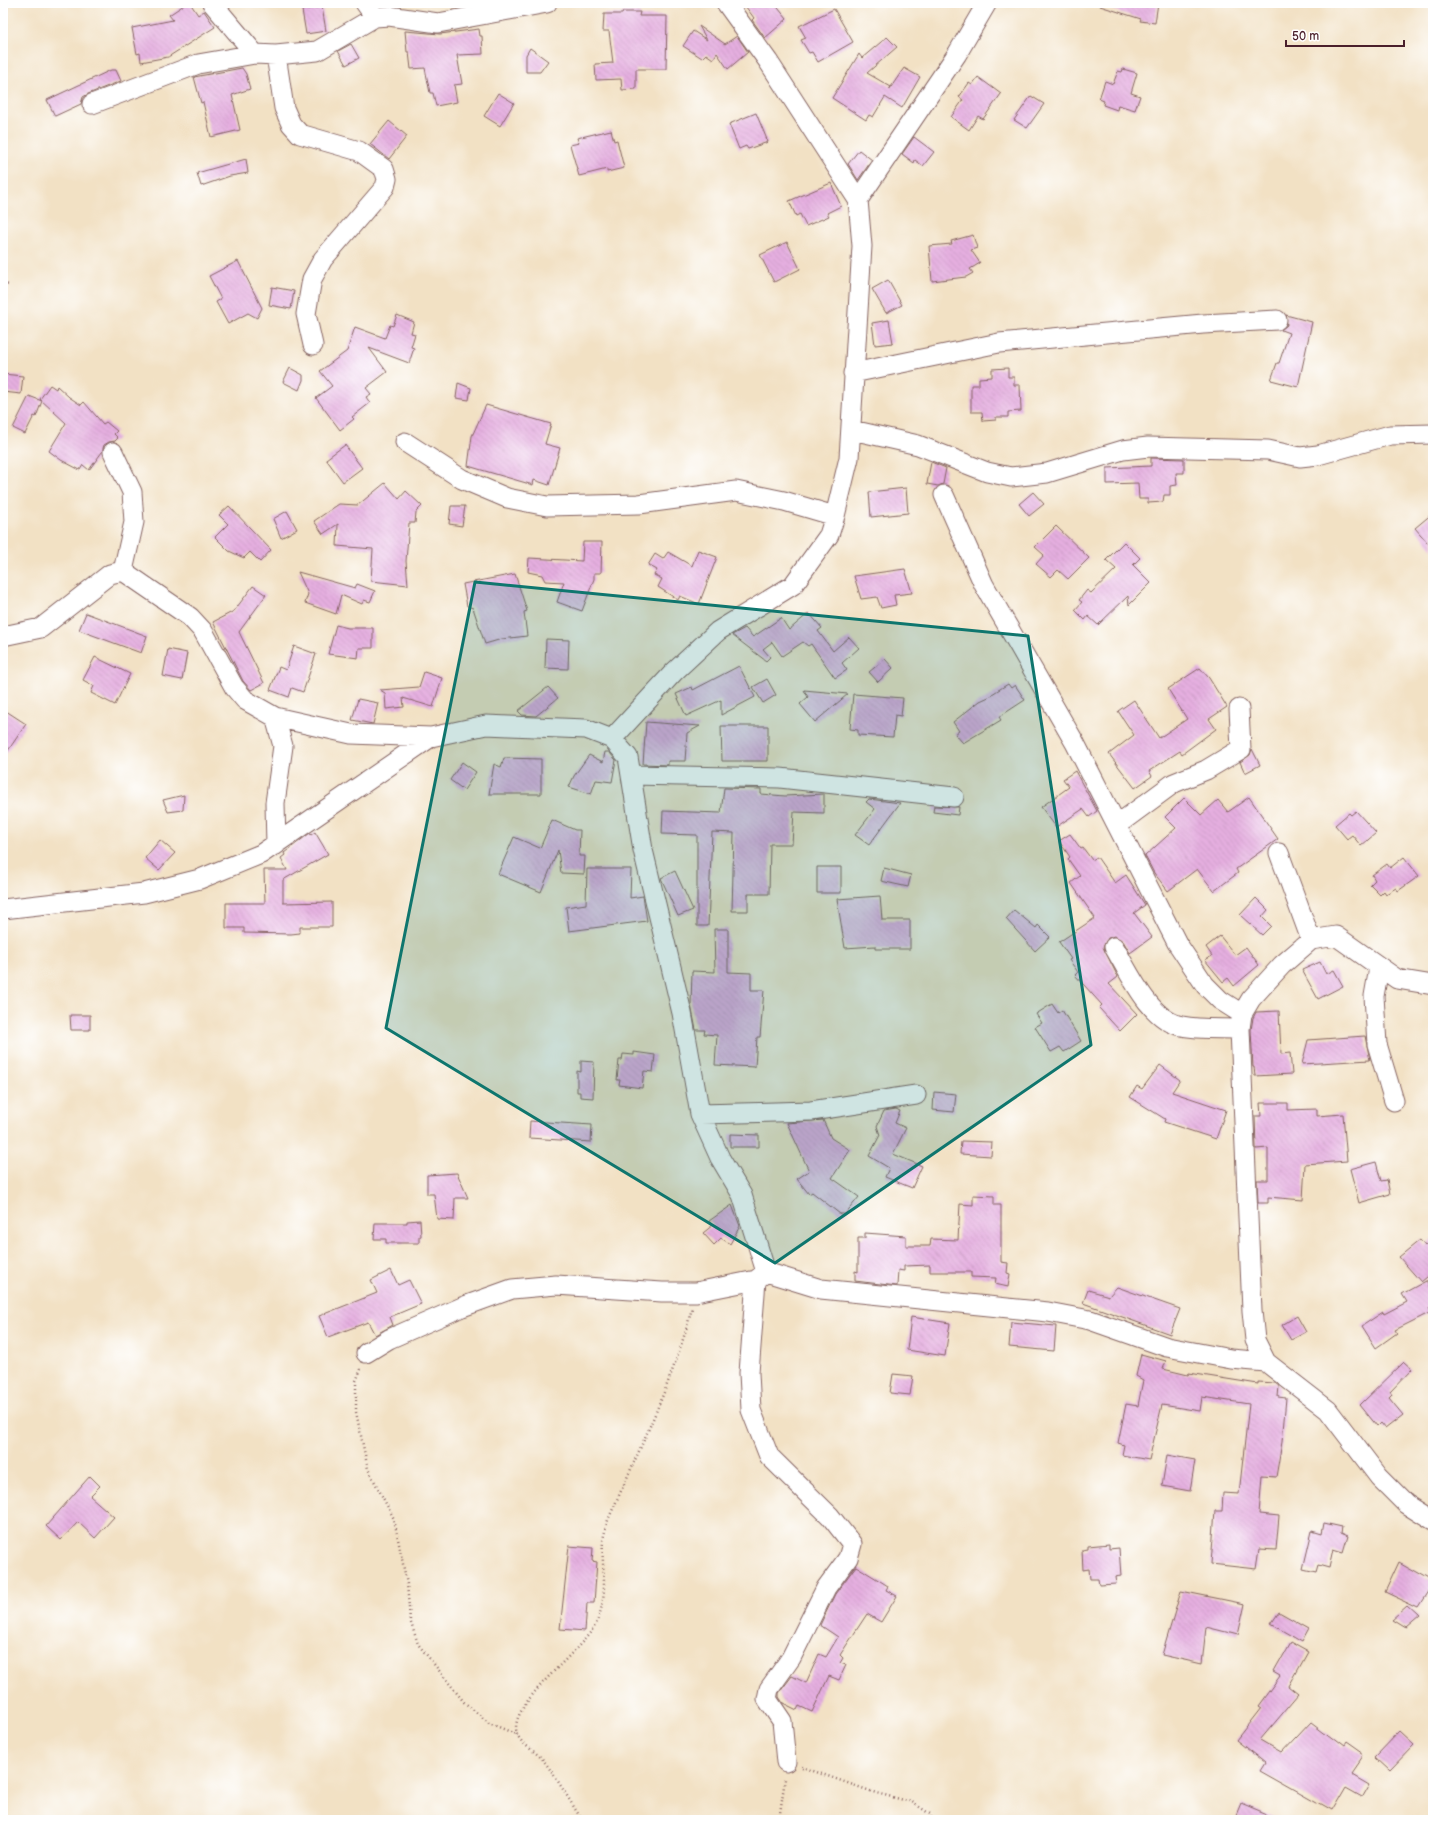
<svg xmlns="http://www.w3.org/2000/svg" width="1436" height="1823" viewBox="0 0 1436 1823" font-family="'Balsamiq Sans',sans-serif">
	<defs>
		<pattern id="building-back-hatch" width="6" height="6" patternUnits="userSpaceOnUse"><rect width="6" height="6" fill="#e5afe0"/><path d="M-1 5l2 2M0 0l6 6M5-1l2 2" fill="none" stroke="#c696c0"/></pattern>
	</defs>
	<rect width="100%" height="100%" fill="#fff"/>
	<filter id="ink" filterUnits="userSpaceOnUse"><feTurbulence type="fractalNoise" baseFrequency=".025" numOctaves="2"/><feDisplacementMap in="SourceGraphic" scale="8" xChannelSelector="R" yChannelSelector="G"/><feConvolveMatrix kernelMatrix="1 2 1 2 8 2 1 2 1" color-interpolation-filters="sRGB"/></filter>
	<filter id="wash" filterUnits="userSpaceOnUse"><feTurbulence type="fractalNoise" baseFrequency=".012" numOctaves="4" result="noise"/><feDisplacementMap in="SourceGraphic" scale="16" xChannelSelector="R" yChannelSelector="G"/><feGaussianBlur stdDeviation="0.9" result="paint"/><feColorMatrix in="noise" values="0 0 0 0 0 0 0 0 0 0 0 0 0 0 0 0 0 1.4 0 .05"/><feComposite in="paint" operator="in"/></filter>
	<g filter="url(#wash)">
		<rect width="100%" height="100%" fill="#f2e1c4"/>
		<g id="blocks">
			<path fill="url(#building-back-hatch)" d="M187,3H190L198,15L204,11L215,27L168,57L141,62L140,53L137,54L132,28L173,20L169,15Z
				M743,3H774L787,19L765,38L752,20L754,18Z
				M1101,3H1158L1155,23L1140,21L1141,19L1100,6Z
				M322,7L326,31L306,34L302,10Z
				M834,9L853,42L818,62L812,52L809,53L801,40L806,38L799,26Z
				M623,12H640L639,16H667L666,69H636V89L622,90L621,79L596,80L595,64L613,63L609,31H603L604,14H622Z
				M699,26L725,44L737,36L748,52L728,69L717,53L713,59L706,54L702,58L683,46L693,31L707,40Z
				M479,29L480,36H482L483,54L457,55L462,84L454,85L457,102L436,106L433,93H430L425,68L411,69L409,52H407L405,31L440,34Z
				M887,37L897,47L867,73L891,87L889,90L904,68L920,77L902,108L885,97L873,117L869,115L866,120L832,98L859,54L862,58Z
				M351,44L359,58L346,65L338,51Z
				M530,48L548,61L540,72H526V55Z
				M242,68L246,74L250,89L232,95L240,130L211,137L203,102L201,103L194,77Z
				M1123,69L1137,73L1131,93L1140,96L1135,110L1118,105L1117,110L1103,105L1104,101L1099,99L1105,81L1113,84L1118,71L1122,72Z
				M111,70H116L121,81L88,94L83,97L81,104L55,116L47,100Z
				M978,77L1001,94L983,119L978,116L969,130L951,117L963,100L959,97L969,83L972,85Z
				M498,93L514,103L500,126L484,116Z
				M1031,96L1044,104L1027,128L1014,120Z
				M756,113L768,142L748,149L746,146L739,149L729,124Z
				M389,121L407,136L389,159L370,144Z
				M611,130L614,141L617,140L624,168L607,172V169L579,176L570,145L579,143L577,138Z
				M914,137L934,152L923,166L915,160L914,163L902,154Z
				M859,150L872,160L858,180L848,164Z
				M246,159L248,173L230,176L201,186L197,173Z
				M831,183L841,206L827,213L829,216L806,226L800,214L796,216L789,201Z
				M973,235L977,248L971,250L980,263L970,269L973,273L966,277L932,281L929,246L952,244L951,241Z
				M787,242L800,269L774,282L760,255Z
				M238,261L262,308L257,318L248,313L228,324L216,302L221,299L209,276Z
				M888,280L902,305L886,313L872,289Z
				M272,287L294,291L291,309L269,305Z
				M397,315L414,322L411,333L415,334L411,347L414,348L409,363L369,348L387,372L366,388L371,394L366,397L370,403L352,417L354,419L340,430L316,398L332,386L320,371L347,351L355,327L385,338L390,325L393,326Z
				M1286,315L1312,322L1298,387L1271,380L1277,363H1279L1289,333L1281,330L1287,325Z
				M889,320L893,343L875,345L872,323Z
				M290,368L303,375V380L299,390L283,382Z
				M1008,368V377H1014V385H1020L1021,411L1008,412V417H996V420L983,421L982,412H971V385H979V378L992,377V369Z
				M3,374L23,376L21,394L3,392Z
				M458,383L471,388L469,400L456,398Z
				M50,385L56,389L57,386L69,397L81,405L84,402L103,424L106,422L117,431L114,434L118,438L115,441L109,442L104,445L102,452L89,470L83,465L80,470L61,460L49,451L66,423L40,399Z
				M29,396L42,401L36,417L34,416L25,434L13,428Z
				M486,405L551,424L545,444L560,448L549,485L534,480L533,485L468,466L472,436Z
				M345,445L362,468L343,482L326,459Z
				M1151,458L1184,459V473H1176L1177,485L1170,486V495H1164L1163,502L1148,503V499H1139L1138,483L1107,484V468L1151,466Z
				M931,462L946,468L943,484L938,486L927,484Z
				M385,483L399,499L406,491L422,506L416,512L415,523H409L406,561L408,585L371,581L373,549L337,546L338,524L323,534L314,521L339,504L358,505Z
				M906,488L908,513L871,517L869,492Z
				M1033,492L1044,504L1029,516L1019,504Z
				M229,506L271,550L260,562L250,552L244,558L229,551L215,537L228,524L219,515Z
				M451,506H465L462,526L449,524Z
				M287,511L297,529L281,538L273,519Z
				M1433,513V549L1415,528Z
				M1056,526L1089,558L1068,579L1058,570L1051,577L1036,564L1044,555L1035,547Z
				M583,542H602L601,573H594V579L582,611L557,602L564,582L545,581L542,575L528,572L529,558L582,561Z
				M1124,542L1140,558L1133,565L1151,583L1129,605L1128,596L1098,625L1088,616L1085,620L1075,610L1082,602L1079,600L1087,590L1091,593L1116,569L1106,560Z
				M698,550L717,557L699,604L680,596L678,600L658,587L662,579L654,575L657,570L648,565L655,554L663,559L668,552L692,566Z
				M905,569L912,593L894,595L896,605L881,608L877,597L861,599L854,576Z
				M298,572L355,588L357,584L375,591L370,602L364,600L362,604L341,595L336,614L305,603L308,594Z
				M515,574L527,611L524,612L527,636L502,639L485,644L473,608L467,606L463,584Z
				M253,586L266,595L239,632L264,683L251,690L243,681L213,622L234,611Z
				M86,613L147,636L141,653L79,630Z
				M809,613L822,628L818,631L833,651L849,637L859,648L842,663L847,670L835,678L811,644L808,646L803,642L782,656L772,642L763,649L770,657L766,661L732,635L745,628L753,637L781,618L789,630Z
				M336,625L348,628H373V648H359L358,658L328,654Z
				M546,639L569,640L568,669L545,668Z
				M294,646L316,654L303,692L292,688L289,697L270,690L279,667L286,670Z
				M168,649L187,653L182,680L163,676Z
				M95,657L130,674L115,705L91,693L94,686L83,680Z
				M885,659L893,668L878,682L869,672Z
				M739,666L755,697L721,715V700L686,716L676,694L692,687L693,690Z
				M1200,668L1209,678L1227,707L1209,719L1216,729L1182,754L1180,751L1149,771L1152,776L1135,788L1109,754L1134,735L1118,711L1134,700L1159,738L1187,719L1168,689Z
				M424,672L442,678L433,707L403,698L404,707L386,709L385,693L380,690L419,687Z
				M767,679L776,695L763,703L753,687Z
				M1008,684L1011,688L1015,685L1025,700L999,717L1001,720L963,743L955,734L959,731L953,722L980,701L993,695L992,694Z
				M548,687L558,698L536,716L522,715L518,711Z
				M804,690L848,694L815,722L800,704L808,697Z
				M853,694L903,698L901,716L895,715L893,737L858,735V730L850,729Z
				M358,699L378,703L373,724L352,720Z
				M3,709L26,724L3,758Z
				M646,722L700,726L687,733L685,761H668V765L643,764Z
				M721,726H768V761H722Z
				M1252,749L1260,765L1245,773L1240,762L1250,755Z
				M605,752H609L616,760L612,782L596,780L591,794L569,787L574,776L589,755L603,762Z
				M504,758L541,759V794H489L494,764L501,767Z
				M462,762L476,772L464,790L450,780Z
				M1075,771L1097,811L1089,817L1083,809L1056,827L1041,807L1069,787L1063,779Z
				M724,788L761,789V794L785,796L824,794V813L794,812L792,844H770L769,894H748V911H732L734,833L712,832L708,926H697V835L662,834L663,811L721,813Z
				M184,795L183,810L168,812L163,800Z
				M1249,797L1278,839L1236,869L1238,873L1214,891L1197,869L1168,891L1154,873L1145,856L1176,828L1165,817L1184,798L1201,815L1218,800L1228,812Z
				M869,799L900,803L869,845L855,835L875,809L866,802Z
				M934,806L959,807L958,815L933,812Z
				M1356,811L1376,833L1361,846L1352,835L1347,839L1335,825L1349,813L1351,815Z
				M552,820L575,830H580L579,856H585L584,874L561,873L558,850L541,892L498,874L514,837L540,848Z
				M315,832L328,854L283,880V903L332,902V927H300V933L291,934L244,933V928H226V903H265L264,870H287L281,858L285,855L284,853L310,833L311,835Z
				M1070,834L1081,849L1083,848L1092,860L1097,857L1115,883L1126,875L1145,905L1134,913L1152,937L1130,953L1123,941L1114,936L1108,938L1103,947L1118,977L1109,984L1137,1014L1120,1031L1099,1008L1102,1005L1075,975L1078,972L1069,960L1071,959L1059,942L1095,918L1071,883L1080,876L1068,859L1070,857L1059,841Z
				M160,840L175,853L159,870L145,858Z
				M1404,857L1419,876L1398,891L1396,888L1386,894L1384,891L1380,895L1370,885L1375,880L1372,875L1387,864L1390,868Z
				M817,867H841V893H817Z
				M884,868L911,875L908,887L881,881Z
				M587,869H631L630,898L643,896L647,921L569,931L566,907L586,904Z
				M675,871L693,910L678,916L661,878Z
				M880,896L882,920H910V949H875V946L845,948L837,899Z
				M1256,898L1268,910L1262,917L1271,926L1262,935L1240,915Z
				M1014,910L1036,928L1038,925L1050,937L1035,951L1006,919Z
				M714,929H728V972L751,973V990H764L760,1037H757L755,1067L715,1065L717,1035L704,1034L705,1030H696L691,1005L692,971L715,972Z
				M1220,936L1235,955L1246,947L1259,965L1234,986L1228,978L1223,982L1205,960L1212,956L1206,947Z
				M1320,962L1326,974L1334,970L1343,986L1318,999L1302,970Z
				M1052,1004L1058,1013L1062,1010L1081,1041L1064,1052L1060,1047L1051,1052L1035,1027L1042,1023L1036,1014Z
				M1279,1011L1281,1054L1290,1053L1292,1074L1255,1076L1254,1067H1253L1251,1030L1253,1018L1256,1012Z
				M70,1015H90V1030H71Z
				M1365,1036L1370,1060L1302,1064L1308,1040Z
				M634,1052L655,1055L653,1072L644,1071L642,1088L619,1085L620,1080H617L619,1060H622L623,1054L634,1055Z
				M581,1061L594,1062L593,1098L580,1097V1092H577V1071L581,1072Z
				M1160,1065L1180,1080L1172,1092L1226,1110L1216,1139L1164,1122L1165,1119L1130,1097L1137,1086L1142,1089Z
				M934,1092L956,1094L954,1112L933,1110Z
				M1260,1103H1288V1110L1317,1109V1116L1343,1114L1347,1161L1305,1164L1303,1200L1268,1197V1203H1258L1257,1180H1268V1148L1256,1149L1255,1116H1261Z
				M896,1109L900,1111L895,1123L906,1128L893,1154L922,1166L912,1188L885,1177L889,1168L869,1156L880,1135L877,1126L884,1111Z
				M823,1120L831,1138L850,1150L832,1178L859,1197L845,1214H840L812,1192L809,1194L797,1179L809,1171L787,1123Z
				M530,1121L592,1125L591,1142L529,1138Z
				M730,1134L759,1135V1147H730Z
				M961,1141L992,1142L991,1156L960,1154Z
				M1376,1162L1381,1181L1387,1180L1390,1194L1359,1203L1350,1169Z
				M457,1173L468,1198H455L454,1220L437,1219L434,1194H427V1175Z
				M973,1195L994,1196V1205H1001V1262L1008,1263L1007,1273L1010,1274L1008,1287L995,1284L996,1278L971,1277V1272H930V1265L904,1266V1271L898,1270L897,1286L855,1281V1271L858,1272V1238H865V1233L906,1236V1246H930L931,1239L958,1240L960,1204L973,1205Z
				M732,1205L740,1226L730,1244L721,1238L714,1245L703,1233L713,1225L709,1221Z
				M420,1220L421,1236L419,1237V1243H386V1239H374L375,1223H407V1221Z
				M1433,1238V1272L1421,1282L1399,1257L1420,1240L1425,1246Z
				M391,1270L398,1285L409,1280L421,1304L390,1317L393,1325L375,1335L368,1322L328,1337L319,1316L377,1293L371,1280Z
				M1426,1281L1433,1293V1306L1429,1308L1431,1312L1395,1330L1397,1333L1376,1348L1362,1326L1383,1312L1384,1314L1407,1302L1402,1294Z
				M1117,1287L1180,1309L1170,1334L1083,1303L1088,1290L1109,1296Z
				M1297,1316L1306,1332L1291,1340L1282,1325Z
				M911,1317L950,1323L945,1356L907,1350Z
				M1011,1322L1056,1326L1054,1351L1009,1347Z
				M1141,1354L1166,1361L1163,1369L1188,1375L1189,1373L1258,1384V1382L1275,1383L1279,1386L1278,1397L1286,1398L1282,1442L1276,1477L1262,1476L1259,1514L1279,1516L1276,1550L1259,1549L1256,1569L1211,1564L1215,1511H1222L1223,1493L1239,1494L1249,1404L1202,1397L1200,1411L1162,1405L1149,1460L1122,1455L1124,1445L1118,1443L1126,1404L1138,1406L1143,1380L1136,1376Z
				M1404,1362L1412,1369L1390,1392L1392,1395L1389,1398L1403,1415L1385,1429L1380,1423L1377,1426L1360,1405Z
				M893,1374L913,1376L910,1395L890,1393Z
				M1167,1455L1195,1460L1190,1491L1162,1486Z
				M90,1476L100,1486L90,1496L114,1517L95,1538L78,1522L61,1540L46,1526Z
				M1324,1523L1342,1527L1341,1533L1348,1536L1343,1553L1333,1550L1329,1568L1318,1565L1316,1572L1303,1569L1312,1531L1322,1534Z
				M1109,1544V1549L1119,1548L1121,1576L1115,1577L1116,1584L1099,1585L1098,1579H1090L1089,1569L1083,1570L1082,1550L1088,1549V1546Z
				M569,1546L593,1548L592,1561L597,1562L594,1603H587L585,1631L560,1629Z
				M1399,1562L1433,1581V1586L1419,1608L1385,1592Z
				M856,1566L888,1586L886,1590L897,1596L881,1622L867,1614L840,1655L843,1658L840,1663L846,1665L839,1680L829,1676L812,1712L799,1706L797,1710L783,1703L779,1697V1693L792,1676L806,1683L819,1654L826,1657L838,1637L820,1625L835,1594Z
				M1181,1591L1245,1604L1238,1635L1206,1627L1202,1664L1162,1655Z
				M1409,1606L1420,1616L1406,1628L1393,1620Z
				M1279,1612L1309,1629L1302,1642L1271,1624Z
				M1290,1642L1308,1652L1289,1686L1299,1694L1260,1740L1282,1753L1311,1722L1344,1747L1346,1744L1363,1756L1352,1772L1369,1782L1361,1796L1345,1787L1331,1811L1260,1771L1265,1763L1236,1740L1261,1708L1258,1706L1280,1676L1273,1672Z
				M1400,1732L1414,1745L1390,1770L1376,1757Z
				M1242,1804L1280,1820H1246L1237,1816Z"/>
		</g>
	</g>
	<g filter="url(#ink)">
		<use href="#blocks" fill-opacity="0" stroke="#856361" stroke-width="1"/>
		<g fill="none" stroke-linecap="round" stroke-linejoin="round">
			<defs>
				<path id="minor" d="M212,3L255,54
					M365,3L375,17
					M726,3L768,61L858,200L862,246L849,458L835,516L829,535L793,585L718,631L674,672L612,739L628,757L643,850L682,1013L700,1114L720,1158L742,1195L766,1272L821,1289L1048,1312L1090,1320L1167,1347L1231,1359L1266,1362
					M276,55L284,108L291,124L300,134L359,151L384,169L387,179L385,187L323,259L312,279L306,314L313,345
					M92,104L198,64L255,54L276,55L317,51L375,17L389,16L438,23L547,3
					M858,200L957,54L987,3
					M853,373L999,343L1203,324L1277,320
					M852,430L918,445L987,472L1011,477L1047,473L1123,450L1148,447L1268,450L1300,457L1318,455L1390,435L1433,434
					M405,442L462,479L507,498L547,506L639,504L736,491L784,501L835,516
					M113,452L132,492L134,522L123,571
					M944,495L984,585L1075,743L1177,943L1205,985L1220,1000L1242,1014
					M3,636L41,628L110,574L123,571L190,617L203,631L234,687L245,700L275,717L351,734L431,737
					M275,717L283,746L275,803L276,845
					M631,775L780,778L954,797
					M1117,825L1174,783L1206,770L1241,749L1239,709
					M1279,853L1311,940
					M3,909L144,893L200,879L261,854L431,737L486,725L586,729L612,739
					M1114,947C1129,972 1150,1021 1182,1026C1200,1030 1221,1028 1240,1029
					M1379,968L1374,996L1377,1044L1394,1101
					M1433,985L1397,979L1336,936L1311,940L1282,965L1251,999L1242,1014L1240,1029L1252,1311L1255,1340L1266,1362L1328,1410L1379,1477L1406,1504L1433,1521
					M700,1114L811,1111L916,1095
					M756,1280L749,1373L751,1410L769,1456L830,1516L852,1544L848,1558L826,1588L791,1658L769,1689L767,1699L782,1721L786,1762
					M366,1353L389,1339L462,1307L512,1289L556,1285L662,1292H696L756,1280L765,1273"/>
			</defs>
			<use href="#minor" stroke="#856361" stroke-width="21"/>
			<path stroke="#856361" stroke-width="2.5" stroke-dasharray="1 3" stroke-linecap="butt" d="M3,284L10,285
				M361,1369L356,1381V1412L368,1469L394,1519L407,1584L410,1620L418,1644L464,1702L489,1723L518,1735
				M802,1767L876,1793L912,1802L930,1814L932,1820
				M582,1820C570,1801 558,1780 544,1761C537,1752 523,1746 518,1736C502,1705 589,1648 598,1619C609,1590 601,1569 603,1541C604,1534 606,1527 608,1520C639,1450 673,1382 692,1308
				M779,1820L785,1779"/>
			<use href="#minor" stroke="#fff" stroke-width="19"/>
		</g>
	</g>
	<path fill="#0f766e" fill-opacity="0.2" stroke="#0f766e" stroke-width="3" stroke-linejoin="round" d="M475,582L1028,636L1091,1045L775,1263L386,1028Z"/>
	<rect width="1436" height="1823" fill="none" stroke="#fff" stroke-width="16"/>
	<path d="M1286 40v6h118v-6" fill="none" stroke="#4a1f2b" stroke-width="2"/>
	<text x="1292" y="40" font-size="12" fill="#4a1f2b" stroke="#ffffff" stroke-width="3" paint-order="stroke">50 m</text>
</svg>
